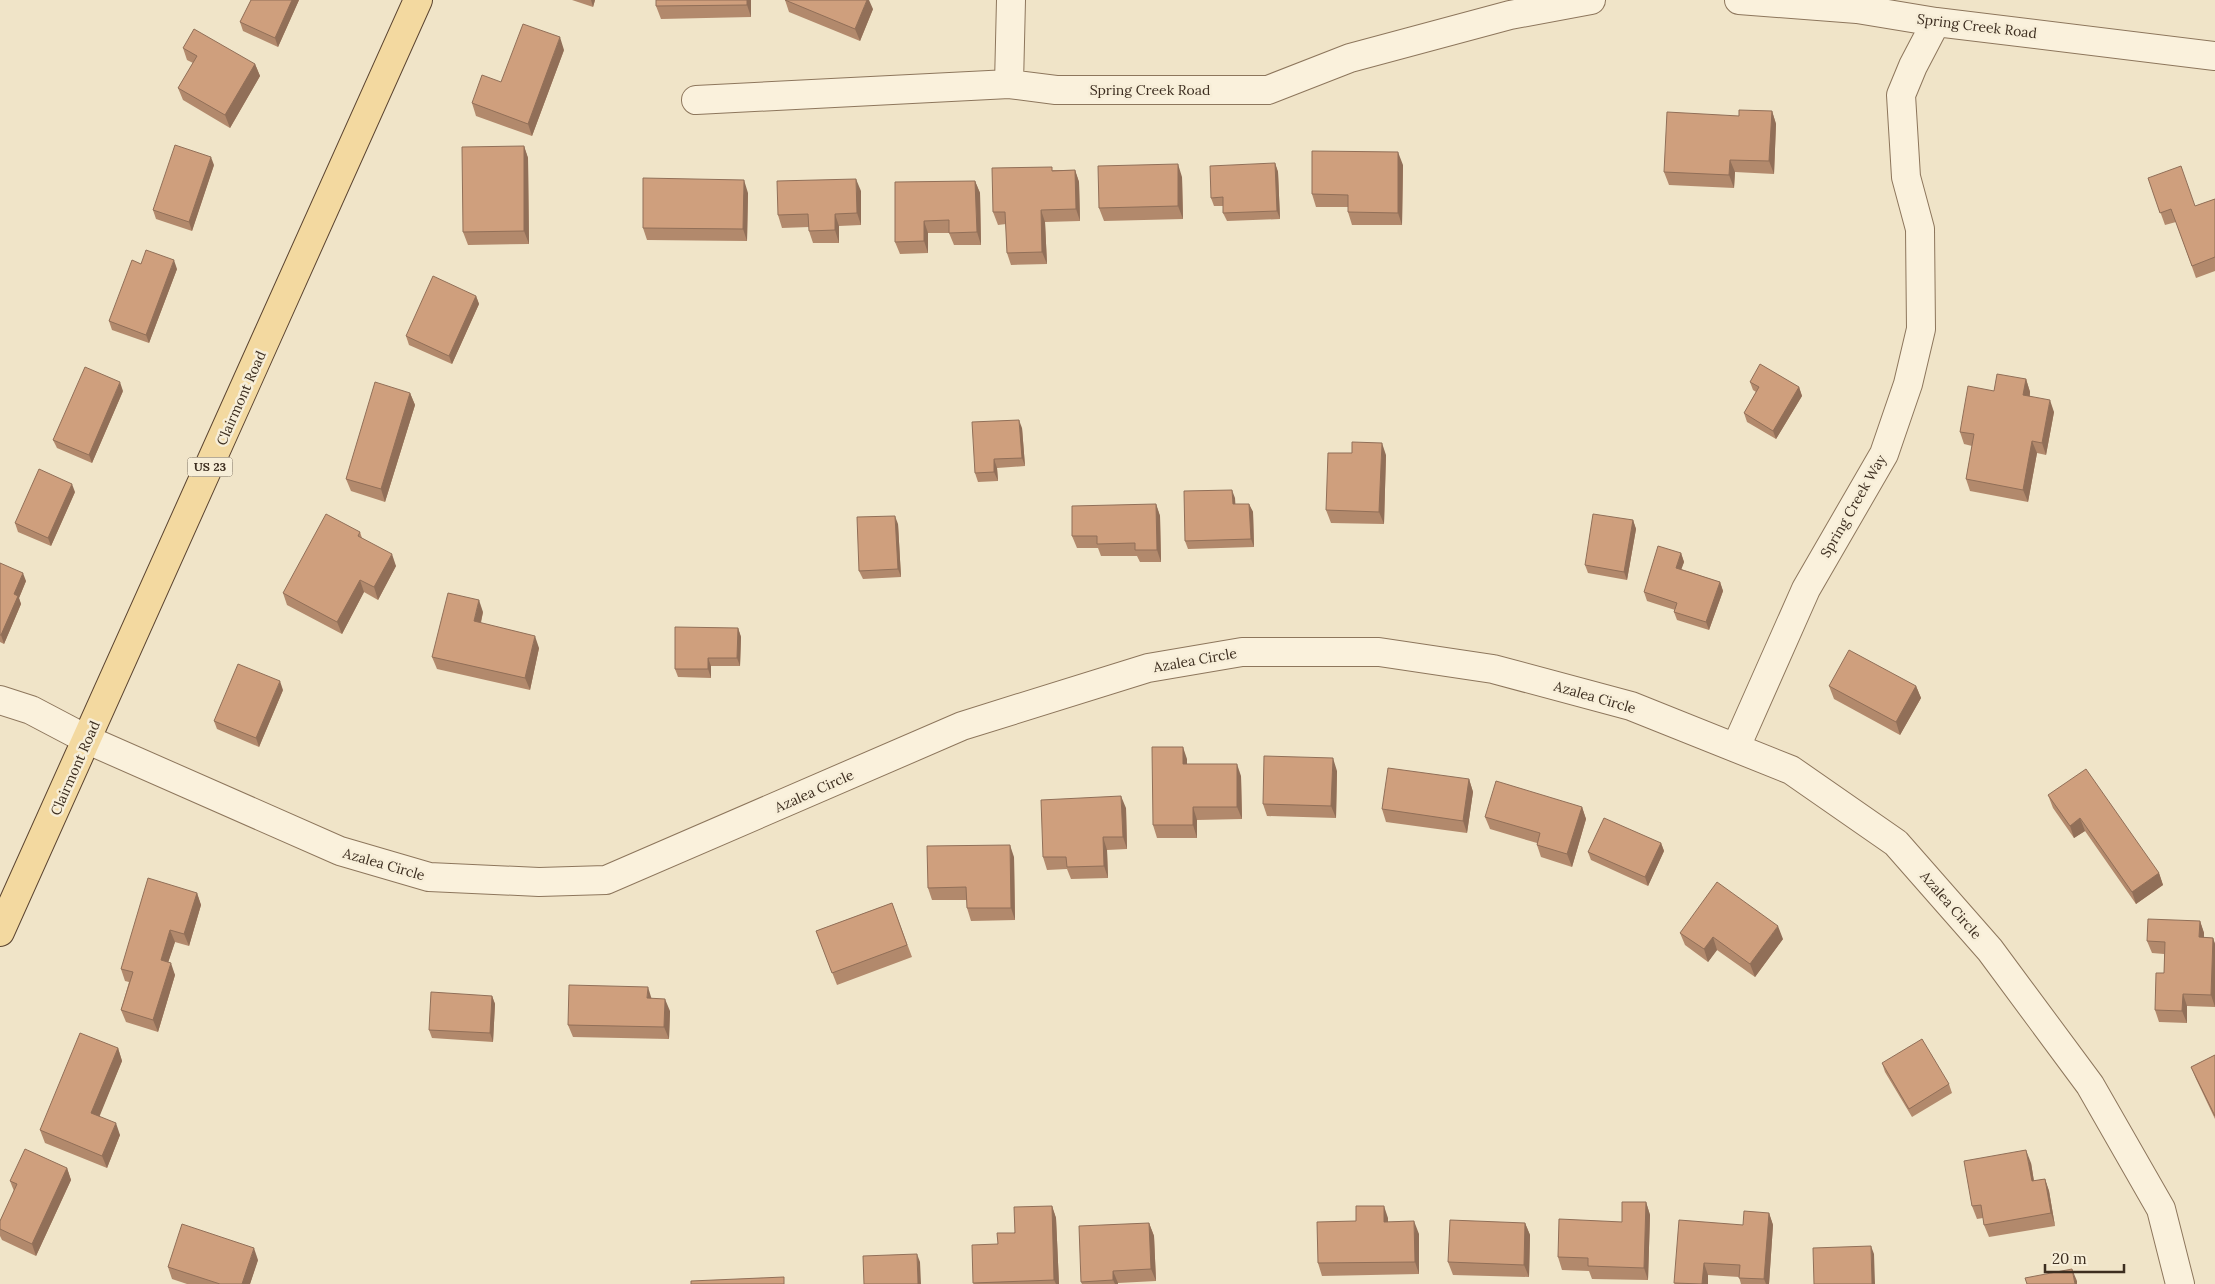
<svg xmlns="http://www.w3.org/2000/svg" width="2215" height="1284" viewBox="0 0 2215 1284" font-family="Lora,serif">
	<rect width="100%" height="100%" fill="#f0e4c8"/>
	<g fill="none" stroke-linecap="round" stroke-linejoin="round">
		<defs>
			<path id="street" d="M1739,0L1857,9L1936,22L2215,56
				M1009,84L1011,0
				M696,100L1009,84L1056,90H1268L1350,58L1510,15L1591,0
				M0,700L31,710L88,740L340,851L429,877L539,882L606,880L962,726L1148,668L1242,652H1379L1493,669L1631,706L1791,770L1896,843L1990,950L2090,1085L2161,1209L2180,1284
				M1736,747L1806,589L1884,454L1908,384L1921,329L1920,229L1906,177L1901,95L1913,66L1936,22"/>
			<path id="primary" d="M0,932L418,0"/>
		</defs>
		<use href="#street" stroke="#8d765c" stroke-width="30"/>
		<use href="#primary" stroke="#5b4430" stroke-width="30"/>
		<use href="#street" stroke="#faf1dc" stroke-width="28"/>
		<use href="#primary" stroke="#f3d9a0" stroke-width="28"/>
	</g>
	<path fill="#b2896c" d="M251,0H299L278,47L243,31L240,22Z
		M572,0H595L593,7Z
		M656,0H751V17L661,19L656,6Z
		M785,0L873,9L860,41L789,12Z
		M183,48L255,64L260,76L230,128L183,100L178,88L193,63L187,60Z
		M564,50L532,136L476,116L472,103Z
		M1772,111L1776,124L1774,174L1735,172L1734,188L1669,185L1664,172L1739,116Z
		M524,146L528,158L529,244L468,245L463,232Z
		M1275,163L1278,172L1280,219L1227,221L1223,213V206H1214L1211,198Z
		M214,165L192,231L156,219L153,210Z
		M1403,165L1402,225H1352L1348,212V207H1316L1312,194Z
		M1053,170H1075L1079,182L1080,221L1045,222L1047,264L1011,265L1007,253L1006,224L998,225L993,212Z
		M1182,177L1183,219L1104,221L1099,208Z
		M2148,178L2195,206L2215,199V271L2196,278L2176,222L2165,225Z
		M975,181L980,193L981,245H954L949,233H928V253L900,254L895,242Z
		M861,191V225L839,226V243H813L809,231V227L782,228L778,215Z
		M748,193L747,241L647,240L643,228Z
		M141,264L177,269L149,343L112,330L109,321Z
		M476,296L479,304L452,364L409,345L406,336Z
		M2026,379L2030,392V396L2054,412L2046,455L2037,453L2028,502L1970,491L1966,479L1972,446L1964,444L1960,432L1994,391Z
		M1750,382L1799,387L1802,396L1776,439L1747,422L1744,413L1756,392L1753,390Z
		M123,391L92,463L57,448L53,440Z
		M410,393L415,405L385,502L351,491L346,479Z
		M1022,428L1025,466L997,468L998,481L978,482L975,473Z
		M1386,455L1384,524L1331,523L1326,510Z
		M75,492L51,546L18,532L15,523Z
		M1235,498V504H1249L1253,512L1254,547L1188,549L1185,541Z
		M1156,504L1160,516L1161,562H1140L1137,556H1101L1098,548H1077L1072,536Z
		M1633,520L1636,529L1627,580L1588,573L1585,565Z
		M898,524L901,577L863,579L859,571Z
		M360,532L362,538L396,566L378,600L364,592L342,634L287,605L283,593Z
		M1681,553L1684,562L1681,569L1720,582L1723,591L1709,630L1677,620L1674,612L1675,610L1647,601L1644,592Z
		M0,563L26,581L19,598L21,604L4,644L0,642Z
		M483,612L481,623L539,648L530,690L437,669L432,657Z
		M738,628L741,637L740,666H711V678L678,677L675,669Z
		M1829,686H1916L1921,698L1900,735L1834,699Z
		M283,690L259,747L217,729L214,721Z
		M1187,759V764L1241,776L1242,819L1197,820V838H1157L1153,825Z
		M1337,771L1336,818L1267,816L1263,804Z
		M1469,779L1473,792L1467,833L1386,822L1382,809Z
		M2048,795L2159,873L2163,885L2136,904L2085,831L2074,838L2053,808Z
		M1582,807L1586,819L1572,867L1541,857L1537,845V843L1490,829L1485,817Z
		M1126,808L1127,849L1107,850L1108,878L1071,879L1067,869L1047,870L1043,857Z
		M1661,843L1664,851L1648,886L1591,860L1588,852Z
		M1014,857L1015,920L971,921L967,908V900H932L928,888Z
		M197,893L201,905L189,946L175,942L168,962L175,975L158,1032L126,1022L121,1010L129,982L125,981L121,969Z
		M892,903L912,957L837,985L816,931Z
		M2200,921L2204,933V937L2213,938L2215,944V1007L2187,1006V1023L2159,1022L2155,1010L2164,973V954L2152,953L2147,941Z
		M1680,933L1783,939L1755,977L1717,950L1708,962L1685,945Z
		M492,996L495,1004L493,1042L432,1038L429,1030Z
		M670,1011L669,1039L573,1037L568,1025Z
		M118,1048L122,1061L99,1116L120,1135L107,1168L45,1143L40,1130Z
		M2215,1055V1119L2196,1079L2191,1067Z
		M1882,1063L1949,1084L1952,1093L1912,1117L1885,1072Z
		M2031,1163L2034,1181L2045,1179L2049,1191L2055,1226L1989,1237L1984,1225L1983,1218L1977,1219L1972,1206Z
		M67,1168L71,1180L36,1256L2,1240L0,1236V1221L14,1191L10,1181Z
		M1646,1202L1650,1215L1648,1280L1592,1279L1589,1271L1562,1270L1558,1257L1622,1222Z
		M1052,1206L1056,1218L1059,1284H974L973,1283L998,1244Z
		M1769,1213L1773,1225L1769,1284H1741L1739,1277L1708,1275V1284H1675L1674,1283L1743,1225Z
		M1388,1218V1222L1419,1234V1274L1322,1276L1318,1263Z
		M1149,1223L1154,1236L1156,1281L1118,1283V1284H1082L1081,1282Z
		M1525,1223L1530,1235L1529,1277L1453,1275L1448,1262Z
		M258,1260L250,1284H187L172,1279L168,1267Z"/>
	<path fill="#916f58" d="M292,0H299L278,47L275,38Z
		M591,0H595L593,7Z
		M747,0H751V17L747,5Z
		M867,0H869L873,9L860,41L855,29Z
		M560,37L564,50L532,136L528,124Z
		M255,64L260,76L230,128L225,115Z
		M1772,111L1776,124L1774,174L1769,161Z
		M524,146L528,158L529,244L524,231Z
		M1398,152L1403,165L1402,225L1398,213Z
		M211,157L214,165L192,231L189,222Z
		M1730,160L1735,172L1734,188L1729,175Z
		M1275,163L1278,172L1280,219L1277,211Z
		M1178,164L1182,177L1183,219L1178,206Z
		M1075,170L1079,182L1080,221L1076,209Z
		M856,179L861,191V225L857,213Z
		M744,180L748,193L747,241L743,229Z
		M975,181L980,193L981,245L977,232Z
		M1041,210L1045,222L1047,264L1042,252Z
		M835,214L839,226V243L835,230Z
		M924,221L928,233V253L924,241Z
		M174,260L177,269L149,343L146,335Z
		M476,296L479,304L452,364L449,356Z
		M2026,379L2030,392L2028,407L2023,395Z
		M120,382L123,391L92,463L89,455Z
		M1799,387L1802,396L1776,439L1773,431Z
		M410,393L415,405L385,502L381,489Z
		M2050,400L2054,412L2046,455L2042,443Z
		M1019,420L1022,428L1025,466L1022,458Z
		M2032,441L2037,453L2028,502L2023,490Z
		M1382,443L1386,455L1384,524L1379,512Z
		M994,459L997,468L998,481L994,472Z
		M72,484L75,492L51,546L48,538Z
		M1232,490L1235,498L1236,513L1233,504Z
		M1156,504L1160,516L1161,562L1157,550Z
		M1249,504L1253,512L1254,547L1251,539Z
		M895,516L898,524L901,577L898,569Z
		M1633,520L1636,529L1627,580L1624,572Z
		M1681,553L1684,562L1679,576L1676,568Z
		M392,554L396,566L378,600L374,587Z
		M23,573L26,581L19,598L21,604L4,644L1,635L14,594Z
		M360,580L364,592L342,634L337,622Z
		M1720,582L1723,591L1709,630L1706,622Z
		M479,600L483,612L478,634L474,621Z
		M738,628L741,637L740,666L737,658Z
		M535,636L539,648L530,690L525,678Z
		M708,658L711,666V678L708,669Z
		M280,681L283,690L259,747L256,738Z
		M1916,686L1921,698L1900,735L1896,722Z
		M1183,747L1187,759V776L1183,764Z
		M1333,758L1337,771L1336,818L1331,806Z
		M1237,764L1241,776L1242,819L1237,807Z
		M1469,779L1473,792L1467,833L1463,821Z
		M1121,796L1126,808L1127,849L1123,837Z
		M1193,807L1197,820V838L1193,825Z
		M1582,807L1586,819L1572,867L1567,854Z
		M2080,818L2085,831L2074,838L2070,826Z
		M1103,837L1107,850L1108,878L1104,866Z
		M1661,843L1664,851L1648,886L1645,877Z
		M1010,845L1014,857L1015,920L1011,908Z
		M2159,873L2163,885L2136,904L2132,892Z
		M197,893L201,905L189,946L184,934Z
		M2200,921L2204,933V950L2199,937Z
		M1778,926L1783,939L1755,977L1750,964Z
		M170,930L175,942L165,972L161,960Z
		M1713,937L1717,950L1708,962L1704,949Z
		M2213,938L2215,944V1007L2211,995Z
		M171,963L175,975L158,1032L153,1020Z
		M648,987L652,1000L647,998Z
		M2183,994L2187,1006V1023L2182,1011Z
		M492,996L495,1004L493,1042L490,1033Z
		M665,999L670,1011L669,1039L664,1027Z
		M118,1048L122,1061L96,1125L91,1113Z
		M116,1123L120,1135L107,1168L102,1156Z
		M2026,1150L2031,1163L2036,1194L2032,1181Z
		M67,1168L71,1180L36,1256L32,1244Z
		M2045,1179L2049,1191L2055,1226L2051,1213Z
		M1646,1202L1650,1215L1648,1280L1644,1268Z
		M1052,1206L1056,1218L1059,1284H1056L1054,1280Z
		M1384,1206L1388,1218V1234L1384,1222Z
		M1769,1213L1773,1225L1769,1284H1766L1764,1279Z
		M1414,1221L1419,1234V1274L1415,1262Z
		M1149,1223L1154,1236L1156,1281L1151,1269Z
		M1525,1223L1530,1235L1529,1277L1524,1265Z
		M1871,1246L1874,1254L1875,1284H1872Z
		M254,1248L258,1260L250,1284H242Z
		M917,1254L920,1262L921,1284H918Z
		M1704,1263L1708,1275V1284H1702Z
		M2072,1269L2077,1281V1284H2075Z
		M1113,1271L1118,1283V1284H1115L1113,1280Z"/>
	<path fill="#cf9f7d" stroke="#916f58" d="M251,0H292L275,38L240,22Z
		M656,0H747V5L656,6Z
		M785,0H867L855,29Z
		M523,24L560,37L528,124L472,103L482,75L501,82Z
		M194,29L255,64L225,115L178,88L197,56L183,48Z
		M1739,110L1772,111L1769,161L1730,160L1729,175L1664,172L1667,112L1739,116Z
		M175,145L211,157L189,222L153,210Z
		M524,146V231L463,232L462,147Z
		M1312,151L1398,152V213L1348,212V195L1312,194Z
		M1275,163L1277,211L1223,213V197L1211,198L1210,166Z
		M1178,164V206L1099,208L1098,166Z
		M2181,166L2195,206L2215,199V257L2192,266L2171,209L2160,213L2148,178Z
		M1052,167V171L1075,170L1076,209L1041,210L1042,252L1007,253L1005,212H993L992,168Z
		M643,178L744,180L743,229L643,228Z
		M856,179L857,213L835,214V230L809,231L808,214L778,215L777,181Z
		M975,181L977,232L949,233V220L924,221V241L895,242V182Z
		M146,250L174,260L146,335L109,321L132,260L141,264Z
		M433,276L476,296L449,356L406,336Z
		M1760,364L1799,387L1773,431L1744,413L1759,387L1750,382Z
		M85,367L120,382L89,455L53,440Z
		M1997,374L2026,379L2023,395L2050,400L2042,443L2032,441L2023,490L1966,479L1974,434L1960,432L1968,386L1994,391Z
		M375,382L410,393L381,489L346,479Z
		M1019,420L1022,458L994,459V472L975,473L972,422Z
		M1352,442L1382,443L1379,512L1326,510L1328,453H1352Z
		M39,469L72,484L48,538L15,523Z
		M1232,490L1233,504H1249L1251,539L1185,541L1184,491Z
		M1156,504L1157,550H1135V543L1097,544V536H1072V506Z
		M326,514L360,532L358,536L392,554L374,587L360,580L337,622L283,593Z
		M1593,514L1633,520L1624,572L1585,565Z
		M895,516L898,569L859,571L857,517Z
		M1658,546L1681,553L1676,568L1720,582L1706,622L1674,612L1677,603L1644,592Z
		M0,563L23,573L14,594L18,596L1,635H0Z
		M448,593L479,600L474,621L535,636L525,678L432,657Z
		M675,627L738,628L737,658H708V669H675Z
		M1849,650L1916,686L1896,722L1829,686Z
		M238,664L280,681L256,738L214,721Z
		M1152,747H1183V764H1237V807H1193V825H1153Z
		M1264,756L1333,758L1331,806L1263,804Z
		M1388,768L1469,779L1463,821L1382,809Z
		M2086,769L2159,873L2132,892L2080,818L2070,826L2048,795Z
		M1496,781L1582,807L1567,854L1537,845L1540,833L1485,817Z
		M1121,796L1123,837H1103L1104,866L1067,867L1066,857H1043L1041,800Z
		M1604,818L1661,843L1645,877L1588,852Z
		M1010,845L1011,908H967L966,887L928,888L927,846Z
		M148,878L197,893L184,934L170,930L161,960L171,963L153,1020L121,1010L133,972L121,969Z
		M1717,882L1778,926L1750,964L1713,937L1704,949L1680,933Z
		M892,903L907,945L832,973L816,931Z
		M2148,919L2200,921L2199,937L2213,938L2211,995L2183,994L2182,1011L2155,1010L2156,973H2164L2165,942L2147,941Z
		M569,985L648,987L647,998L665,999L664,1027L568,1025Z
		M431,992L492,996L490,1033L429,1030Z
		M80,1033L118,1048L91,1113L116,1123L102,1156L40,1130Z
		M1922,1039L1949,1084L1909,1109L1882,1063Z
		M2215,1055V1116L2191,1067Z
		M25,1149L67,1168L32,1244L0,1229V1221L17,1184L10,1181Z
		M2026,1150L2032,1181L2045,1179L2051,1213L1984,1225L1981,1205L1972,1206L1964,1161Z
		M1622,1202H1646L1644,1268L1588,1266V1258L1558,1257L1559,1219L1622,1222Z
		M1052,1206L1054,1280L973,1283L972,1245L998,1244L997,1233H1015L1014,1207Z
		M1356,1206H1384V1222L1414,1221L1415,1262L1318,1263L1317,1222L1356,1221Z
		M1744,1211L1769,1213L1764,1279L1739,1278L1740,1265L1704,1263L1702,1284L1674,1283L1679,1220L1743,1225Z
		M1450,1220L1525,1223L1524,1265L1448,1262Z
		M1149,1223L1151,1269L1113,1271V1280L1081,1282L1079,1226Z
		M182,1224L254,1248L242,1284H220L168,1267Z
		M1871,1246L1872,1284H1814L1813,1248Z
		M917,1254L918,1284H864L863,1256Z
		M2072,1269L2075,1284H2027L2025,1278Z
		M784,1277V1284H691V1281Z"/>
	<g text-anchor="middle" stroke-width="5" stroke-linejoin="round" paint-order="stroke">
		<rect fill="#f7eed8" stroke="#756857" stroke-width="1" x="187.5" y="457.5" width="45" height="19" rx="4"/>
		<g font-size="12" font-weight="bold" fill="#3d2e20">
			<text x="210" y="471">US 23</text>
		</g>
		<g font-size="14" fill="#3d2e20" stroke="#f7eed8">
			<text transform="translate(1977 26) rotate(7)" y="5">Spring Creek Road</text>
			<text x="1150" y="95">Spring Creek Road</text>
			<text transform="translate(241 398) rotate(-66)" y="5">Clairmont Road</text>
			<text transform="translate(1853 506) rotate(-60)" y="5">Spring Creek Way</text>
			<text transform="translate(1195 660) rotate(-10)" y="5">Azalea Circle</text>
			<text transform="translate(1595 697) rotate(16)" y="5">Azalea Circle</text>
			<text transform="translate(75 768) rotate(-66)" y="5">Clairmont Road</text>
			<text transform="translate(814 791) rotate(-24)" y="5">Azalea Circle</text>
			<text transform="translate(384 864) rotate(16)" y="5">Azalea Circle</text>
			<text transform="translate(1951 905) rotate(49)" y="5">Azalea Circle</text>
		</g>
	</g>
	<path d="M2045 1264v8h79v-8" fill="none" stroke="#3d2e20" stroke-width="2.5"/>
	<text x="2052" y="1264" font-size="15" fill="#3d2e20" stroke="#f7eed8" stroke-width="4" paint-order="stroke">20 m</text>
</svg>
